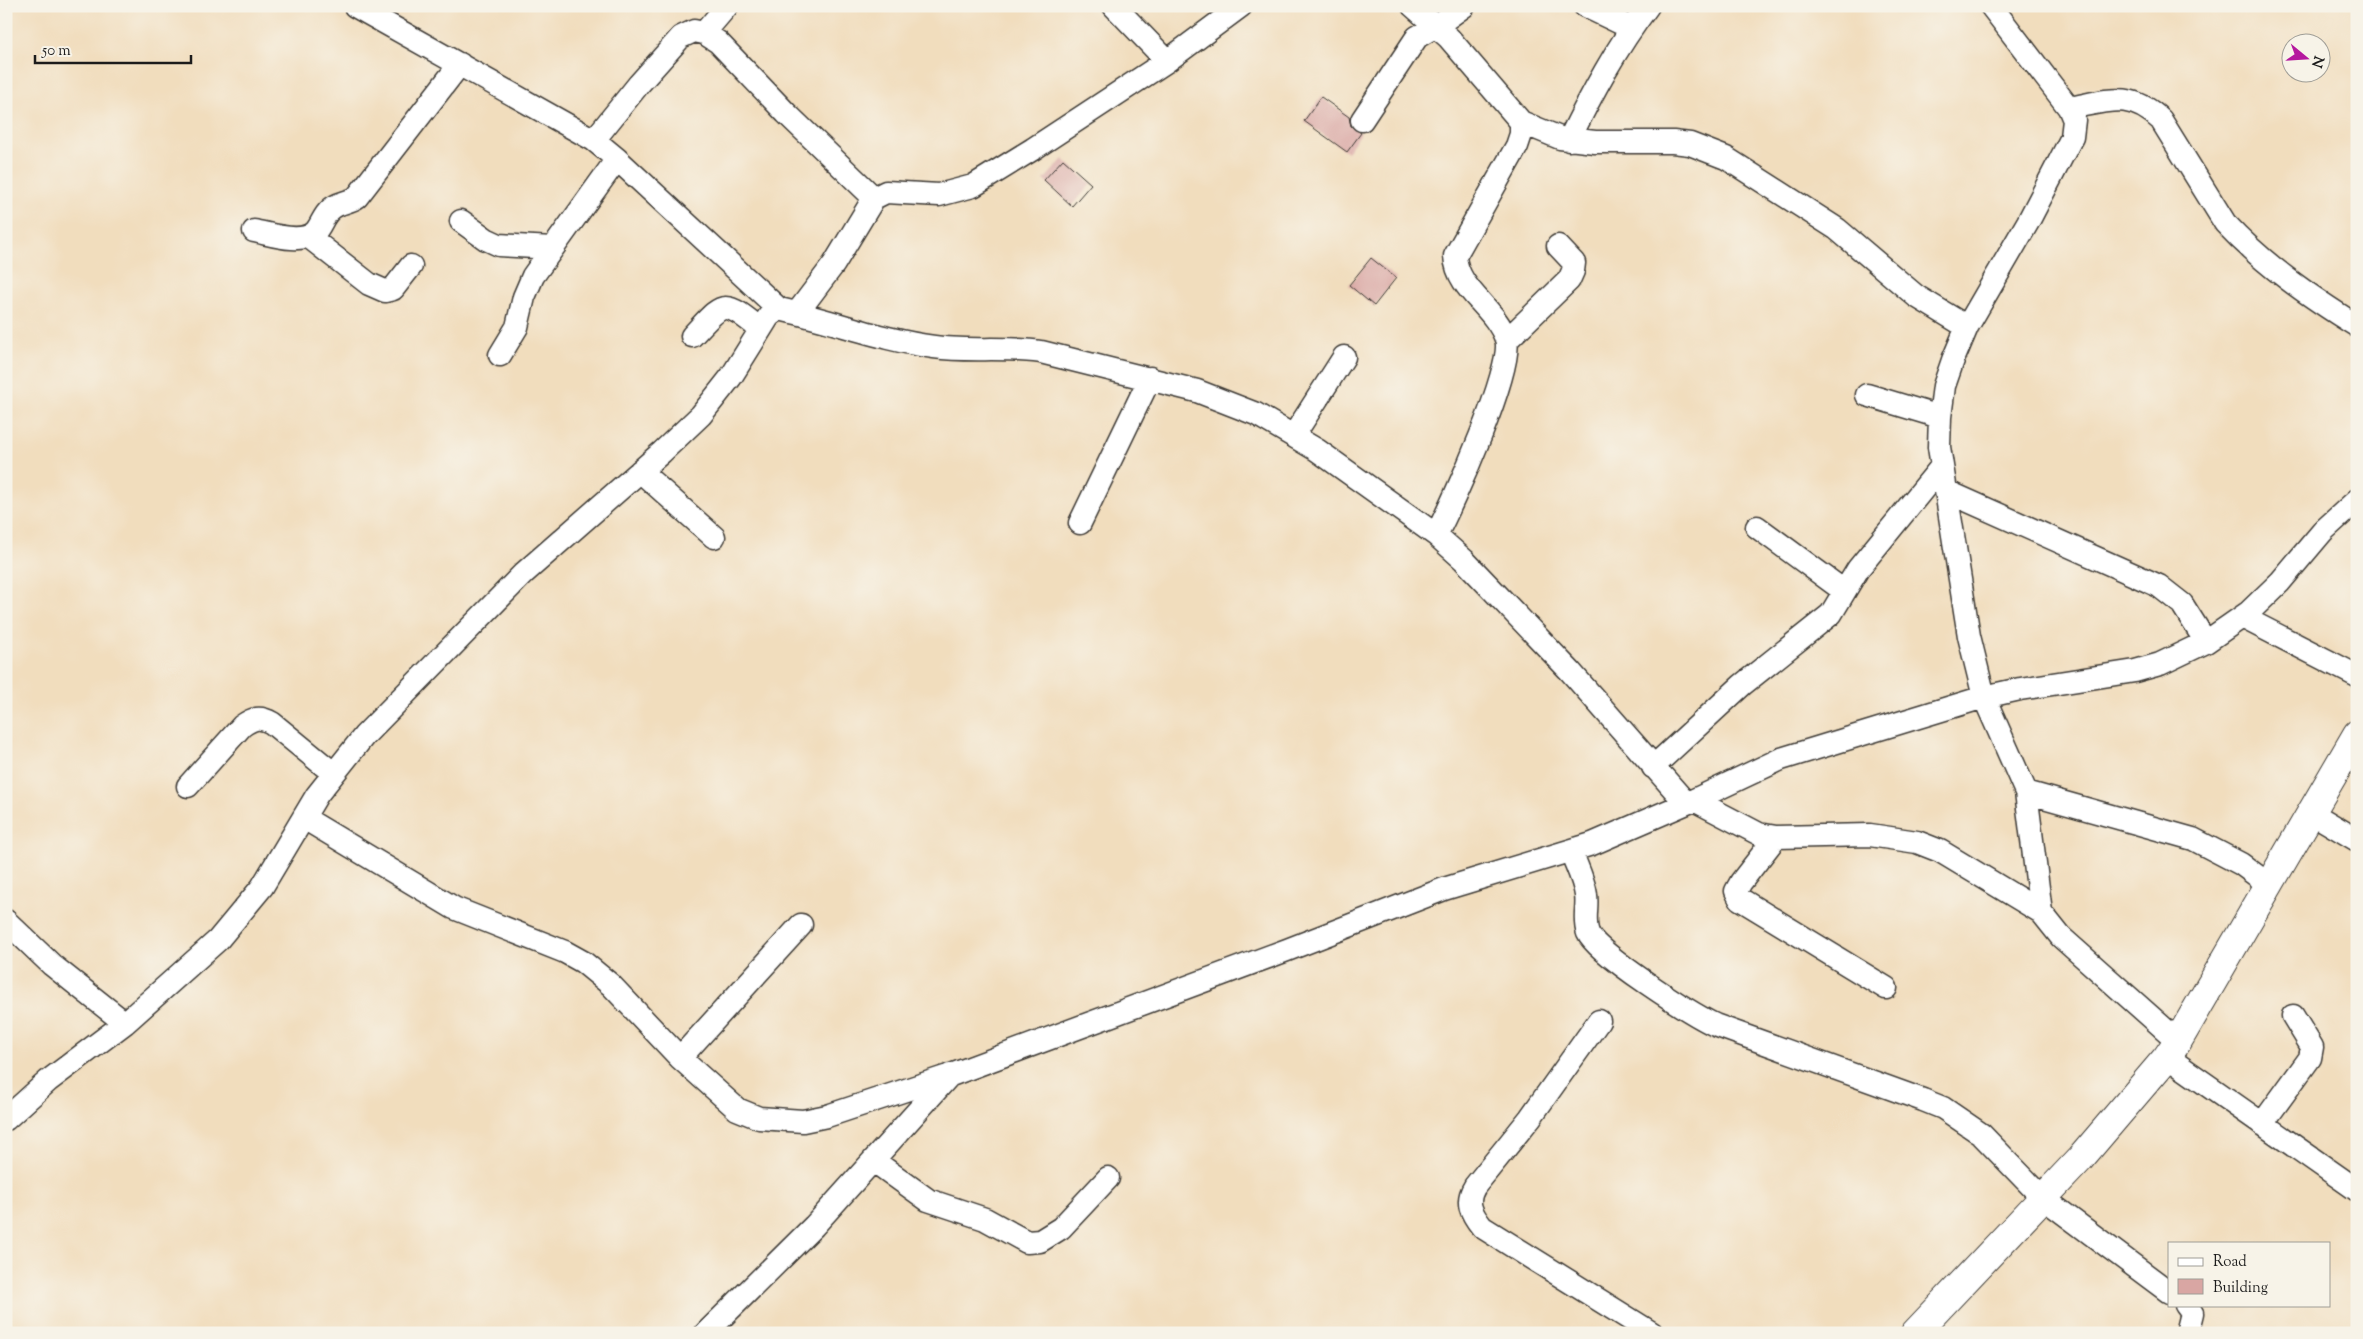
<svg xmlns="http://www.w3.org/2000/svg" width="2363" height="1339" viewBox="0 0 2363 1339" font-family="'Sorts Mill Goudy',serif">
	<rect width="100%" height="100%" fill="#f7f3e8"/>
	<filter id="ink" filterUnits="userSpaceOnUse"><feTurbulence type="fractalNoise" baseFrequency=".02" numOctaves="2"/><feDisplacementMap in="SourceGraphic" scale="10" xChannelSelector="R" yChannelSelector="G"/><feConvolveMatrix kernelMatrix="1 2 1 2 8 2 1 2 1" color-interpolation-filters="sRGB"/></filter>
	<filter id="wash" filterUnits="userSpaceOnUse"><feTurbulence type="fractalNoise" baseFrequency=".0096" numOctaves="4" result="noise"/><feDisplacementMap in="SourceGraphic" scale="20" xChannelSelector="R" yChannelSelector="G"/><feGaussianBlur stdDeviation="1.12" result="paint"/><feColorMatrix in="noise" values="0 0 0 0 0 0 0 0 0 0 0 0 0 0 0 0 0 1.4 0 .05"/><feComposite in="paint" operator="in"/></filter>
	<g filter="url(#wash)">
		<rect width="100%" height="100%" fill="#f1ddbd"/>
		<g id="blocks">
			<path fill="#d9a6a3" d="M1321,97L1349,117L1351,126L1361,133L1347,152L1304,121Z
				M1063,159L1091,184L1072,206L1044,180Z
				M1371,258L1396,278L1374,306L1349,285Z"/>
		</g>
	</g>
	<g filter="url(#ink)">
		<use href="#blocks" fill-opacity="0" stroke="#3c3934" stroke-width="1"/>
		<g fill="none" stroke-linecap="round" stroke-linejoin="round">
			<defs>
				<path id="minor" d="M355,6L594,140L617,159L779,309
					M1114,6L1167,61
					M1413,6L1449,38L1521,122V134L1517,146L1455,256C1457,290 1495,307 1506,339C1515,366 1452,505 1436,535
					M1585,6L1631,28
					M1991,6L2069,108L2074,120L2072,137L2028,222L1967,327L1953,360L1944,386L1940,417L1939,447L1969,636L1984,697L2026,792L2041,912L2061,937L2178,1041
					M704,33L727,6
					M2069,108C2108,101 2130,90 2161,120L2225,223C2264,265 2309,296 2357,326
					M1362,120L1417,37L1436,26L1464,6
					M1521,122L1560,138L1595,142H1673L1690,144L1726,158L1837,229L1916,296L1967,327
					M594,140L639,84L681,37L694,31L704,33L718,42L786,113L874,198
					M1569,140C1592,93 1616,48 1648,6
					M461,221L486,239L499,245L553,248
					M254,231C270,234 301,245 315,232C321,226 323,216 330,210C337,202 349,203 357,197L460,64
					M309,237L369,284L385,291L393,289L411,266
					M797,313L834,264L874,198L886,192L939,195L973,186L1033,149L1167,61L1241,6
					M692,336C724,302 722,298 760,329
					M1507,340L1569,280L1573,271L1574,263L1558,246
					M500,355L517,327L524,297L533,276L617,159
					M1867,395L1940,417
					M1294,435L1344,357
					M640,471L714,537
					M1946,491L2159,586L2182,604L2206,642
					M1080,523L1150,378
					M1757,527L1844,591
					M2242,617L2357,676
					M1653,767L1742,685L1831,614L1858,569L1942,466
					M188,786L242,726C253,718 260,716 272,723L333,773
					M2026,792L2193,839L2241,864L2268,884
					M1694,800L1759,834L1776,837L1870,835L1917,842L1940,851L2041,912
					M2310,812L2357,840
					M304,818L454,908L565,952L583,962L611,985L680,1058L737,1109L759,1118L803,1121L827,1116L951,1075L1287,950L1444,889L1592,844L1694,800L1781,759L1984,697L2020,689L2135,671L2160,664L2206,642L2249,612L2280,582L2323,531L2357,500
					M1776,837L1741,882L1736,891L1740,899L1886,988
					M1571,851C1576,865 1584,880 1586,895C1588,907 1583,920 1588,933C1597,954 1692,1014 1715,1025L1923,1100L1943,1108L1981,1134L2043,1198L2169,1292
					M6,921L52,965L125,1023
					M1599,1021L1530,1118L1475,1186C1465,1202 1471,1213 1482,1227L1652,1333
					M2167,1057L2357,1190
					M680,1058L801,925
					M6,1119L48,1081L125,1023L218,940L262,887L317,795L364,736L524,573L662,452L701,415L731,377L769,316L779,309C831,320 881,340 934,347C970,352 1005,346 1041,352L1197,391L1256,414L1317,450L1436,535L1464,560L1570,671L1686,803
					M2262,1124L2310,1058L2312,1047L2293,1016
					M874,1161L928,1200L985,1219L1027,1242L1040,1241L1061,1228L1108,1178
					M2186,1305L2192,1313L2187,1333
					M706,1333L814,1226L950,1075"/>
				<path id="major" d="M1915,1333L2080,1159L2167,1057L2178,1041L2357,734"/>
			</defs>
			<use href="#minor" stroke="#3c3934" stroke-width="25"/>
			<use href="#major" stroke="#3c3934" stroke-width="30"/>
			<use href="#minor" stroke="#fff" stroke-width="22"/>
			<use href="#major" stroke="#fff" stroke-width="28"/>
		</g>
	</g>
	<rect width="2363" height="1339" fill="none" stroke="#f7f3e8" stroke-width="25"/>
	<rect x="2168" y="1242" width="162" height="65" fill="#f7f3e8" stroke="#9f9d96"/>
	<rect x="2178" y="1258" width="25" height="8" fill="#ffffff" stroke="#9f9d96"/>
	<text x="2213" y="1266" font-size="15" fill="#1c1c1c">Road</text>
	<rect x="2178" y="1279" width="25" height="15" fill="#d9a6a3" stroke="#9f9d96"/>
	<text x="2213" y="1292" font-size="15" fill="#1c1c1c">Building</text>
	<g transform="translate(2306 58) rotate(108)"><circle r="24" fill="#f7f3e8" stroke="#9f9d96"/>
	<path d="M0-4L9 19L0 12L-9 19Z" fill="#b5179e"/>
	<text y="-8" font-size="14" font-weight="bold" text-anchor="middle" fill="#1c1c1c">N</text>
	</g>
	<path d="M35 55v8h156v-8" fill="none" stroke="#1c1c1c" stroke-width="2.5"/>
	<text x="42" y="55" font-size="15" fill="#1c1c1c" stroke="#f7f3e8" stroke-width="4" paint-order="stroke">50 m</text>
</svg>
